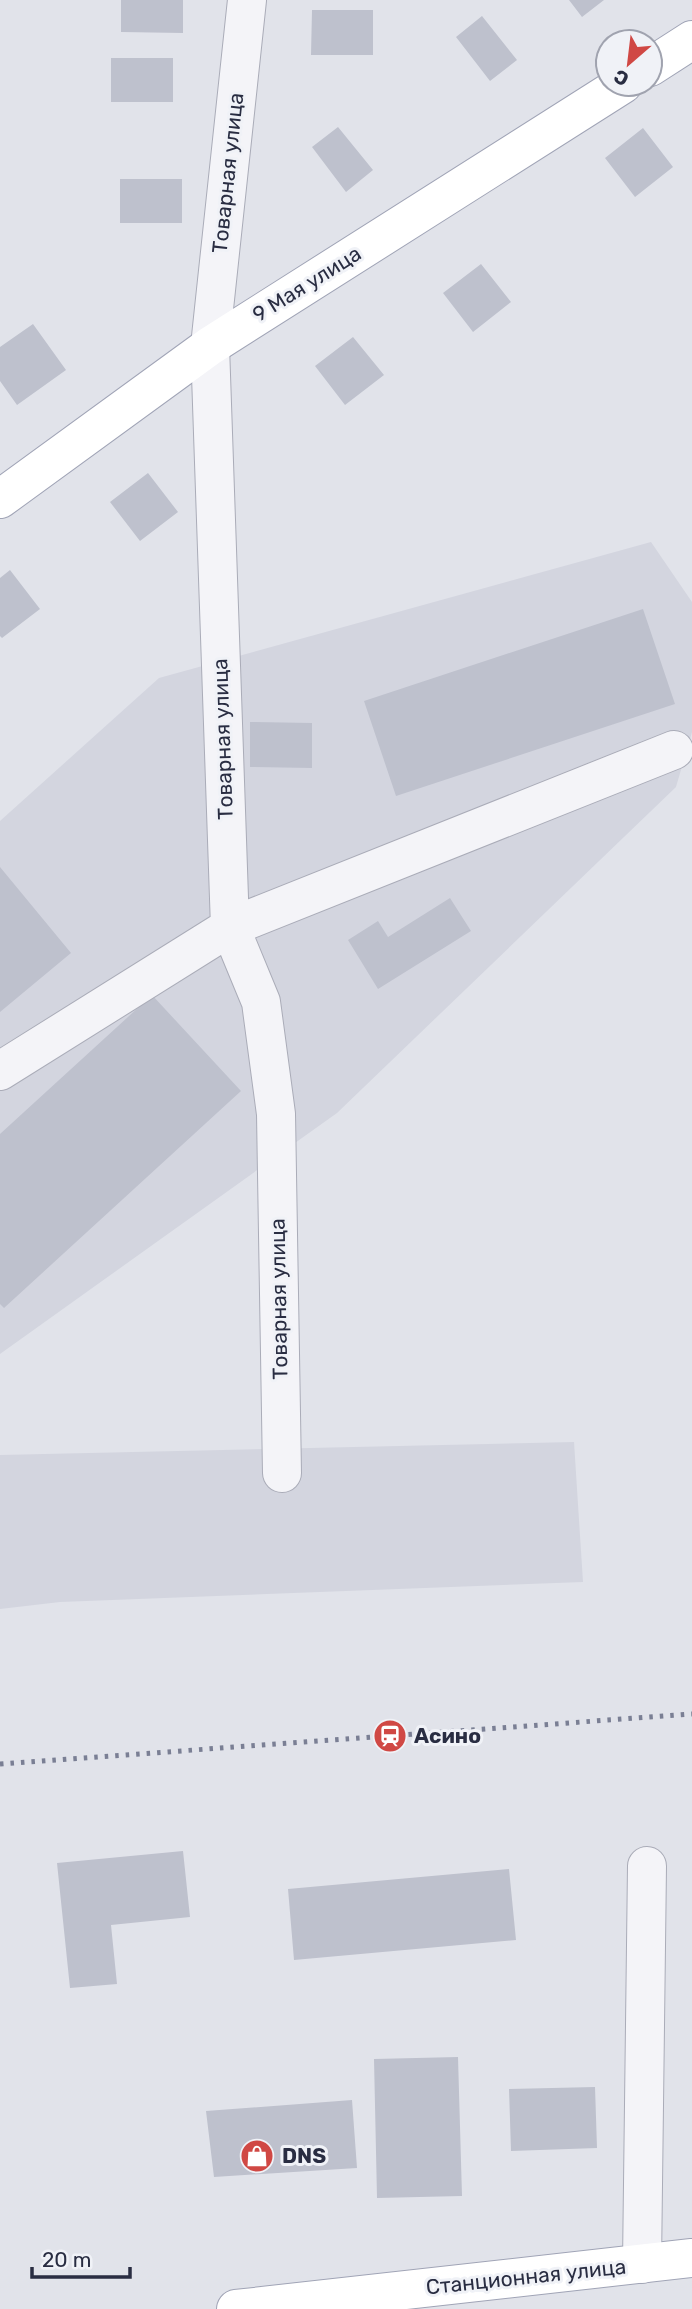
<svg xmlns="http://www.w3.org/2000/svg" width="692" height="2309" viewBox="0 0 692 2309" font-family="Rubik,sans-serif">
	<rect width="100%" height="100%" fill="#e1e3ea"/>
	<path fill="#d3d5df" d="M651,542L692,602V732L676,787L337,1113L0,1354V821L159,678Z
		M574,1442L583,1582L60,1602L0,1609V1455Z"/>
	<path fill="#bec1cd" d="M121,0H183V33L121,32Z
		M569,0H604L582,17Z
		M312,10H373V55H311Z
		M482,16L517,60L490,81L456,37Z
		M111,58H173V102H111Z
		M338,127L373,170L346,192L312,147Z
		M643,128L673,167L635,197L605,158Z
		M120,179H182V223H120Z
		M481,264L511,302L473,332L443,293Z
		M33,324L66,370L17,405L0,381V347Z
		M353,337L384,375L345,405L315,366Z
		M148,473L178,512L140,541L110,502Z
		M10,570L40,609L2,638L0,636V578Z
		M643,609L675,704L396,796L364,701Z
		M250,722L312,723V768L250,767Z
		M0,867L71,953L0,1012Z
		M450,898L471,931L378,989L348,940L378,921L388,937Z
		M152,995L241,1091L4,1308L0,1304V1134Z
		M183,1851L190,1917L111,1925L117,1984L70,1988L57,1863Z
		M509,1869L516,1940L294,1960L288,1889Z
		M458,2057L462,2196L377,2198L374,2059Z
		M595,2087L597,2148L511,2151L509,2089Z
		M352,2100L357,2168L214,2177L206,2111Z"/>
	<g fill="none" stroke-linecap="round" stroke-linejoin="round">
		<defs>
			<path id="minor" d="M247,0L210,346L230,927L261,1002L276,1114L282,1473
				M0,1071L230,927L674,750
				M642,2264L647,1866"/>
			<path id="major" d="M650,67L692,40
				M0,499L210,346L623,84
				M236,2309L692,2258"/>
		</defs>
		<use href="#minor" stroke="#aaacb8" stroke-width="40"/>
		<use href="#major" stroke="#a0a4b6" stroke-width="40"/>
		<use href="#minor" stroke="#f4f4f8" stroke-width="38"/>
		<use href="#major" stroke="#fff" stroke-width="38"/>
		<path stroke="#7a7f94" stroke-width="5" stroke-dasharray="3.5 7" stroke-linecap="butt" d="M0,1764L692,1714"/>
	</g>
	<defs>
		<symbol id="station-disc" viewBox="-11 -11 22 22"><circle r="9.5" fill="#d04844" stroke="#f0f2f7"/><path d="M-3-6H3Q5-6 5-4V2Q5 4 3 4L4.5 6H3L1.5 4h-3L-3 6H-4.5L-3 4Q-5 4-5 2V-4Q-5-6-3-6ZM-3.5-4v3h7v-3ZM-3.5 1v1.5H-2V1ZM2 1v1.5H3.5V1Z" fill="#fff"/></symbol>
		<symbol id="shop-disc" viewBox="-11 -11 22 22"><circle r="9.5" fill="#d04844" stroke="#f0f2f7"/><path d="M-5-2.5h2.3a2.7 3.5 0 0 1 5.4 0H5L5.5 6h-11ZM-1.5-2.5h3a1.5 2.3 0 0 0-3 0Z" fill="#fff"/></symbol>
	</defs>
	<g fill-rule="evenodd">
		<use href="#station-disc" x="371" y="1717" width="38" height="38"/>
		<use href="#shop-disc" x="238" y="2137" width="38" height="38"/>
	</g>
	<g text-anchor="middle" stroke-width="6" stroke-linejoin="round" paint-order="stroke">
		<g font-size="21" fill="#292d42" stroke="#f0f2f7">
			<text transform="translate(228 173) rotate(-84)" y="7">Товарная улица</text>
			<text transform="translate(307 284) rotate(-32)" y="7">9 Мая улица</text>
			<text transform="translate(223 739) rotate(-92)" y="7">Товарная улица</text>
			<text transform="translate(279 1299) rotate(-91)" y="7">Товарная улица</text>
			<text transform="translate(526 2277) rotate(-6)" y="7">Станционная улица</text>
		</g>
		<g font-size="21" font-weight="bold" fill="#292d42" stroke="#f0f2f7" text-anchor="start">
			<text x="414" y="1743">Асино</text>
			<text x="282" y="2163">DNS</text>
		</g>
	</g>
	<g transform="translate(629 63) rotate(208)"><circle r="33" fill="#f0f2f7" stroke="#a0a3af" stroke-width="2"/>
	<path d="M0-5L12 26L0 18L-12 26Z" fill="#d04844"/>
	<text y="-10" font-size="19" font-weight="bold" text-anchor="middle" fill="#292d42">С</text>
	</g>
	<path d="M32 2267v10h98v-10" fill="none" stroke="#292d42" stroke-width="3.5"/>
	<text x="42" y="2267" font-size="21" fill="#292d42" stroke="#f0f2f7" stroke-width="5" paint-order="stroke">20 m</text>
</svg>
